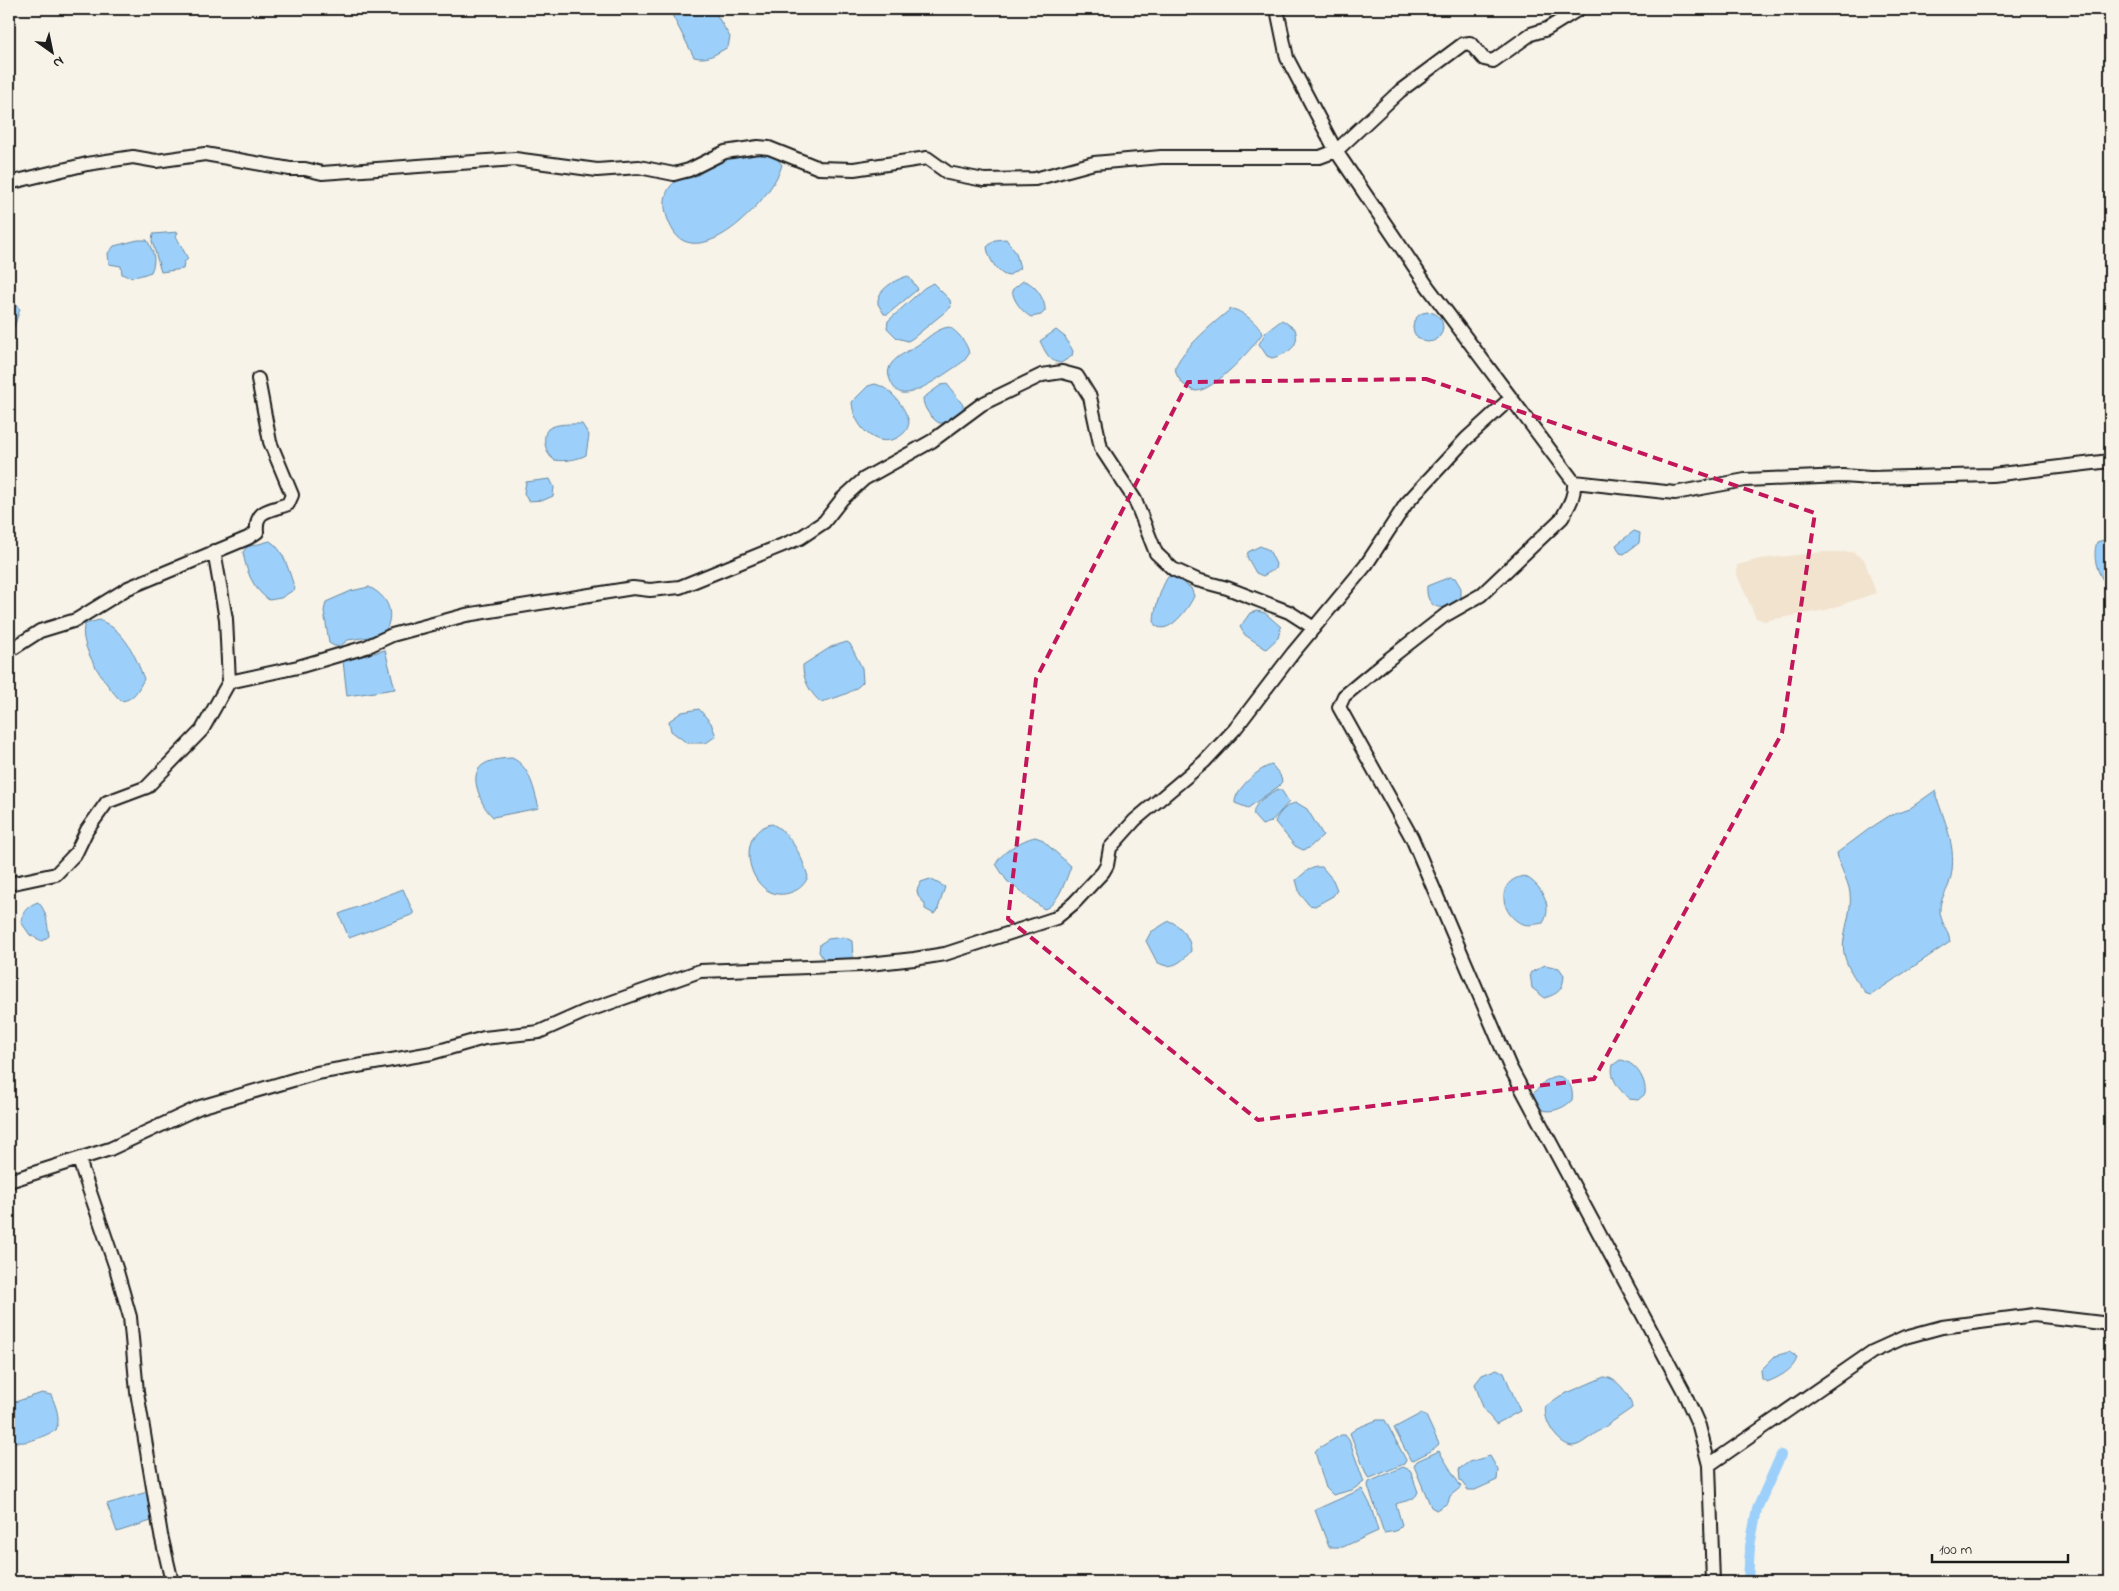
<svg xmlns="http://www.w3.org/2000/svg" width="2119" height="1591" viewBox="0 0 2119 1591" font-family="'Indie Flower',sans-serif">
	<rect width="100%" height="100%" fill="#f7f3e8"/>
	<filter id="ink" filterUnits="userSpaceOnUse"><feTurbulence type="fractalNoise" baseFrequency=".02" numOctaves="2"/><feDisplacementMap in="SourceGraphic" scale="10" xChannelSelector="R" yChannelSelector="G"/><feConvolveMatrix kernelMatrix="1 2 1 2 8 2 1 2 1" color-interpolation-filters="sRGB"/></filter>
	<g filter="url(#ink)">
		<path fill="#f2e3cf" d="M1823,552H1852L1864,559L1876,593L1826,610L1764,621L1756,618L1736,573L1737,565L1760,559Z"/>
		<path fill="#9cd0fa" stroke="#6988a1" d="M669,9H713L730,37L728,47C717,53 708,61 694,57Z
			M757,152L776,157L782,165C774,194 718,256 684,241C675,237 670,226 667,217C663,205 664,190 675,182C680,178 684,179 689,178C699,176 707,168 716,163C729,157 743,154 757,152Z
			M178,232L176,236L188,259L184,262L183,269L161,272L152,241L153,234Z
			M1006,239L1016,253L1020,268L1008,276C997,274 988,257 987,247L995,240Z
			M138,240H147C153,251 157,259 151,272C142,275 131,280 122,274L121,266L109,264L108,253L114,246Z
			M908,276L918,289L888,314H884L878,304C876,290 896,279 908,276Z
			M1023,281C1034,282 1046,300 1045,311L1041,315L1031,317C1022,312 1013,300 1012,290Z
			M933,283L950,300L951,307L913,338L908,341L897,338L887,328L888,321L924,288Z
			M9,304H14L20,309L14,327L9,330Z
			M1231,309C1240,309 1260,325 1262,334C1252,349 1214,391 1196,391C1191,390 1187,387 1183,384C1179,379 1174,373 1176,367C1180,351 1218,319 1231,309Z
			M1413 327a15 15 0 1 1 30 0a15 15 0 1 1-30 0Z
			M1282,320L1295,329C1301,347 1287,354 1272,358L1267,356L1259,344L1266,332Z
			M949,327C958,332 968,344 969,354L964,361C952,369 916,396 902,393C897,392 893,387 891,382C881,362 903,355 916,346C928,339 935,329 949,327Z
			M1056,330L1065,337L1073,351L1072,356L1061,363C1049,362 1045,351 1040,341Z
			M875,384C891,388 905,407 909,422C908,430 904,434 897,438C874,449 853,424 852,402L868,386Z
			M947,384L963,405V410L945,423H939C931,418 923,408 923,398L941,385Z
			M582,424L589,435L586,455C579,459 564,462 555,460C546,457 541,436 548,429C556,423 573,424 582,424Z
			M550,479L554,487L553,496L544,500L528,501L524,493L526,482Z
			M1634,531L1640,533L1639,543L1624,554L1620,553L1616,545Z
			M2110,538V585L2108,586C2097,575 2092,556 2097,542Z
			M270,541C285,550 289,573 295,589L281,598L269,600C253,589 246,571 243,552L247,547Z
			M1260,546L1269,550L1276,564L1275,569L1263,576L1256,573L1247,557L1248,552Z
			M1173,576L1191,588L1194,596C1189,608 1168,637 1155,625C1151,617 1162,585 1168,577Z
			M1450,577L1455,578L1461,588V600C1446,612 1425,611 1427,586Z
			M369,587C387,596 395,611 386,630L369,637L348,640L340,646H334L329,643L324,611L326,602L351,591Z
			M1257,611L1265,613L1281,627L1278,638L1266,649L1245,635L1240,627L1250,613Z
			M99,620C125,630 135,655 144,679C138,690 134,700 121,701C107,687 76,644 85,624Z
			M847,642L850,644L862,668L863,682C854,693 835,698 821,702C811,695 802,678 803,665L831,647Z
			M385,650L395,689L347,696L343,661Z
			M699,709L711,723L716,736L706,743H687L671,731L669,721L682,712Z
			M512,758C530,766 534,790 539,808L493,817C486,810 482,804 479,794C468,765 487,759 512,758Z
			M1272,765L1280,775L1282,781L1279,786L1248,808L1235,803C1234,790 1260,767 1272,765Z
			M1278,789L1282,791L1289,802L1271,822L1262,825L1254,816C1251,804 1268,795 1278,789Z
			M1936,790V796C1946,824 1959,853 1949,884C1946,893 1940,899 1940,909C1939,920 1949,931 1950,942L1871,995L1867,994C1855,980 1840,959 1844,939C1846,923 1852,909 1850,893C1848,879 1839,867 1837,853L1869,829L1889,816L1909,809Z
			M1297,803L1307,809L1323,835L1309,848L1303,850L1295,846L1275,822C1278,813 1288,803 1297,803Z
			M772,824C790,832 803,858 808,877C804,885 800,889 792,892C751,908 730,832 772,824Z
			M1035,837L1041,839L1071,866C1067,878 1057,906 1044,909L1007,881L996,864C1001,852 1022,840 1035,837Z
			M1316,867H1322L1333,880L1337,890L1333,896L1315,906L1309,905L1300,894L1296,880L1308,870Z
			M1524,876C1541,884 1554,906 1543,923C1536,924 1529,926 1523,924C1502,917 1493,881 1524,876Z
			M930,879L945,887L938,909L934,914L925,909V904L918,896L917,890L921,882Z
			M403,889L414,914L349,938L339,914Z
			M38,902C47,911 47,923 49,936L42,941L30,935L21,922C22,911 29,905 38,902Z
			M1169,921C1181,925 1191,939 1191,951C1182,962 1171,971 1157,962L1146,941L1151,932Z
			M844,937L852,941L853,958L850,961L824,960L819,952L820,944L828,939Z
			M1545,965L1559,968L1564,975C1563,990 1559,993 1545,998L1532,988L1530,973Z
			M1620,1060C1635,1061 1647,1080 1645,1094L1638,1100L1629,1099C1620,1090 1609,1078 1613,1065Z
			M1557,1076C1569,1077 1574,1090 1572,1100C1560,1113 1533,1118 1533,1094L1545,1081Z
			M1789,1352L1797,1357C1795,1369 1778,1378 1767,1382L1762,1379L1761,1370L1775,1356Z
			M1497,1369L1504,1373L1520,1411L1496,1424L1484,1410L1475,1384L1482,1375Z
			M1604,1377C1617,1377 1631,1396 1632,1408L1583,1442C1580,1444 1576,1446 1572,1446C1557,1444 1542,1419 1546,1406L1560,1396Z
			M42,1393L51,1395C56,1406 61,1419 56,1430C46,1435 16,1451 9,1436C6,1428 9,1413 9,1404Z
			M1420,1414L1426,1416L1439,1444L1431,1451L1411,1461L1394,1428Z
			M1377,1420H1385L1406,1460L1404,1464L1370,1478L1367,1476L1350,1433L1357,1428Z
			M1341,1435H1345L1349,1440L1364,1482L1352,1490L1333,1495L1326,1488L1315,1452L1317,1449Z
			M1439,1451L1461,1487L1450,1496L1448,1503L1436,1510L1431,1507L1414,1466L1417,1461Z
			M1490,1456L1498,1470L1497,1480L1475,1490H1468L1460,1480L1459,1469L1469,1462Z
			M1403,1467L1410,1470L1418,1492C1414,1502 1405,1500 1396,1504L1402,1525L1396,1531L1384,1533L1368,1486L1369,1482Z
			M1362,1489L1370,1504L1378,1531L1343,1547H1329L1315,1510Z
			M147,1492L154,1520L117,1532L107,1504Z"/>
		<g fill="none" stroke-linecap="round" stroke-linejoin="round">
			<path stroke="#9cd0fa" stroke-width="10" d="M1748,1582L1750,1546L1757,1509L1781,1455"/>
			<defs>
				<path id="minor" d="M1277,9L1287,58L1336,151L1428,287L1574,482C1575,497 1569,505 1562,518L1481,595L1444,616L1385,662L1344,696L1339,707L1412,838L1510,1067L1683,1390L1699,1426L1709,1465L1713,1582
					M9,183L87,164L133,157L156,161L205,154L290,169H305L322,173L515,159L597,170L639,167L674,174L689,170L725,152L758,147L769,148L819,168L854,169L927,158L948,173L984,180L1035,179L1094,163L1161,157H1320L1336,151L1400,91L1463,44L1470,43L1484,59L1493,61L1531,34L1547,29L1579,9
					M1574,482L1675,493L1745,480L1843,476L1870,478L1992,475L2110,461
					M9,651L40,631L76,620L128,588L248,538L257,532C255,509 269,511 288,504L292,495L270,442L258,379
					M229,682L298,667L366,647L392,635L466,615L633,588L650,590L680,587L800,538L824,522L842,499L864,479L932,441L982,404L1042,375L1062,372L1077,376L1090,397L1101,448L1135,500L1156,553L1173,569L1197,580L1227,588L1289,612L1314,628
					M9,884L56,874L76,853L87,830L107,802L147,787L202,730L229,682L226,619L214,551
					M79,1160L116,1268L130,1317L137,1392L161,1535L172,1582
					M9,1181L110,1149L200,1107L317,1073L432,1053L484,1038L539,1032L584,1012L700,971L860,965L914,959L945,954L1056,918L1074,903L1103,872L1107,865L1110,848L1135,820L1204,762L1235,729L1293,653L1366,565L1406,504L1466,439L1511,398
					M1709,1465L1872,1352L1905,1337L1942,1327L2034,1315L2110,1324"/>
			</defs>
			<use href="#minor" stroke="#1c1c1c" stroke-width="16"/>
			<use href="#minor" stroke="#f7f3e8" stroke-width="12"/>
		</g>
	</g>
	<path fill="none" stroke="#c2185b" stroke-width="4" stroke-dasharray="10 6" stroke-linejoin="round" d="M1426,379L1815,513L1782,733L1594,1079L1258,1120L1008,919L1036,679L1188,382Z"/>
	<rect width="2119" height="1591" fill="none" stroke="#f7f3e8" stroke-width="30"/>
	<rect x="15" y="15" width="2089" height="1561" fill="none" stroke="#1c1c1c" stroke-width="2" filter="url(#ink)"/>
	<g transform="translate(52 52) rotate(147)" stroke="#f7f3e8" stroke-width="4" paint-order="stroke">
	<path d="M0-4L9 19L0 12L-9 19Z" fill="#1c1c1c"/>
	<text y="-8" font-size="14" font-weight="bold" text-anchor="middle" fill="#1c1c1c">N</text>
	</g>
	<path d="M1932 1554v8h136v-8" fill="none" stroke="#1c1c1c" stroke-width="2.5"/>
	<text x="1939" y="1554" font-size="15" fill="#1c1c1c" stroke="#f7f3e8" stroke-width="4" paint-order="stroke">100 m</text>
</svg>
